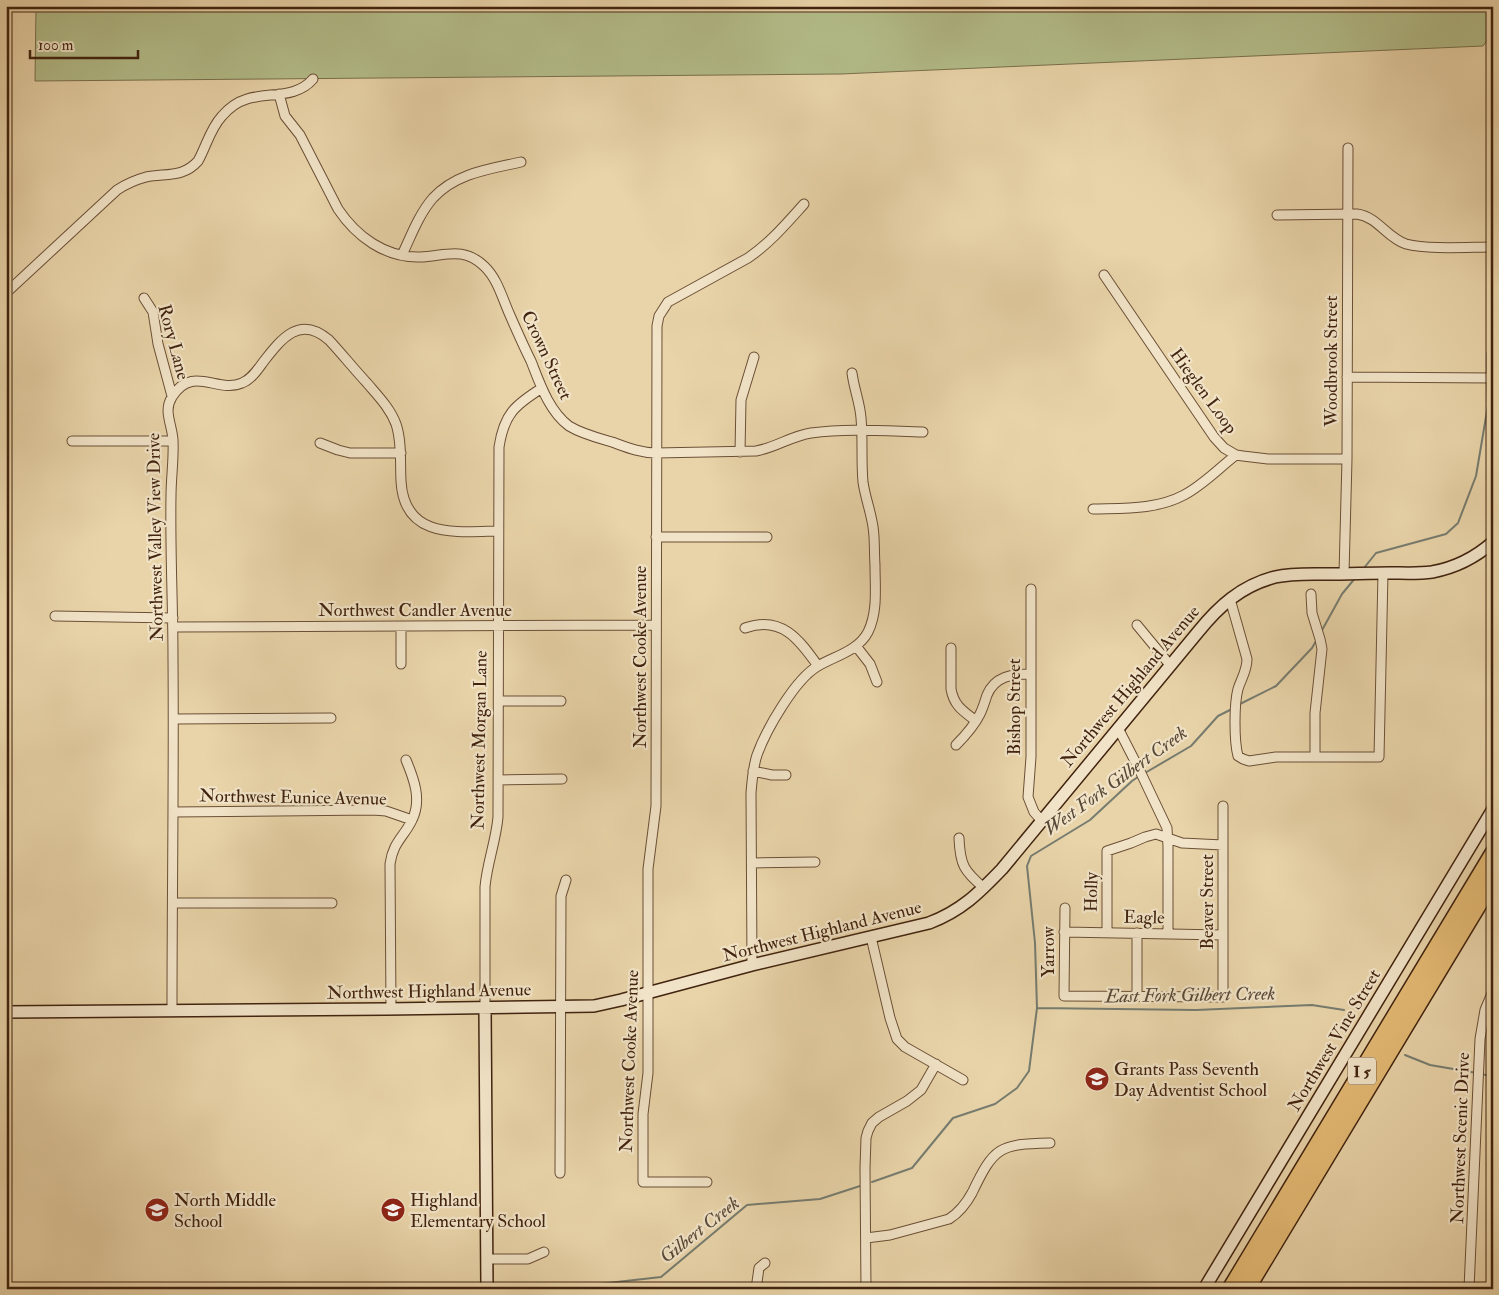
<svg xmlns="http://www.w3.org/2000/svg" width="1499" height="1295" viewBox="0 0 1499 1295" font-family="'IM FELL Double Pica',serif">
	<rect width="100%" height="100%" fill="#e9d4a9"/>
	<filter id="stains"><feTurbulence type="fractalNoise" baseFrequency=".004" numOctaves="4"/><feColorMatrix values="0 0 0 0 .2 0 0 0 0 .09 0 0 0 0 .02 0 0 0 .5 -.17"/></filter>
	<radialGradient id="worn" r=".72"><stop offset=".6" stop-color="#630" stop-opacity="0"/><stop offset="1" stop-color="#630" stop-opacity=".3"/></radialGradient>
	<path fill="#b3bd8a" stroke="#7a704c" d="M36,6H1493V32L1483,46L841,74L35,81Z"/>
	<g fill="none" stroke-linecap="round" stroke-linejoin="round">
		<path stroke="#767c70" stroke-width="2" d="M1487,375V354L1493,335
			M1364,568L1376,553L1446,534L1458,523L1476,476L1488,405L1487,380
			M1321,632L1342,594L1356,577
			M1238,705L1276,686L1312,648L1316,641
			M1145,773L1191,746L1218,716L1232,709
			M1037,1008L1196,1010L1312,1005L1344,1010
			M1405,1055L1430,1065L1477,1073
			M1481,1074L1491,1076L1493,1078
			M872,1182L912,1168L953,1118L995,1104L1017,1088L1029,1071L1037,1008L1035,943L1027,866L1031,856L1090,820L1132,781L1138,777
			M585,1289L599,1284L661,1277L747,1205L820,1199L860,1186"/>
		<defs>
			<path id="street" d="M279,94L285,116L300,135L338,209C356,236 385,258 420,257C445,256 463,246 484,266C497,278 502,297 509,313C516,329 523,345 531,361C540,384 549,411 569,426C582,434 598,438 612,442C626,447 640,453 656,453L756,451C775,448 791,436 811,433C847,428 886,431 923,432
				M1277,215L1357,214C1378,217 1387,238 1406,244C1429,250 1469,247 1493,247
				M402,255C411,236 419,214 433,198C456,173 490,169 521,162
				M1104,275L1214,437L1224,448L1236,455L1243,456L1268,459H1347
				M6,293L117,190C126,184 135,180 146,177C166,173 183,178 198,161C206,147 210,129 222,116C228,109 237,102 247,99C269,92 296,99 313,79
				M144,298L153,312L158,344L172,396
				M1347,377L1493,378
				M72,441H173
				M320,443L338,450L350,453H401
				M740,452L741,400L754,357
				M1093,509C1123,508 1156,510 1184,495C1203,485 1219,468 1236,455
				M656,537H767
				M1344,574L1347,459L1348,148
				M1031,589V757L1028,797L1034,812L1041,820
				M1311,594L1312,613L1320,639L1322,649L1315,713V757
				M1230,599L1247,659C1247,671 1241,679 1238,689C1234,704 1234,741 1238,756L1243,759L1249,761L1276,757H1379L1383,573
				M55,616L173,618
				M1137,625L1170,665
				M173,627L656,625
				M401,627V664
				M745,628C781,615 799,639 818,666
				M856,646L870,664L877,682
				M951,648V689C954,706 963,711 976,721
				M499,701H561
				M174,719L331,718
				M1118,728L1139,769L1167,828L1168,847V933
				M956,745C966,735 974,726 980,714C983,708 985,701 987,695C995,676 1012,674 1030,674
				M753,771L772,775H786
				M499,780L562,779
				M173,812L373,810L386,811L412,820
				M959,838C960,865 964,871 984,888
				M752,863L815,862
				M173,903H332
				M1065,908L1064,996L1223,997V806
				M1064,932L1223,935
				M1107,933V851L1131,843L1145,837L1156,834L1182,843L1223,845
				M871,937L890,1018L897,1039L905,1047L963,1080
				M752,965L751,793C752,780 753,767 757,755C766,730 795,679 818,666C835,656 858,651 868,632C878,612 875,587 875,565C874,552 875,539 873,527C871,512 865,497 863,482C861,461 863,439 861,418C860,403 854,389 852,373
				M1137,996V933
				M485,1008V887C487,863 496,841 498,817L499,447C504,414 515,405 542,388
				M391,1009L390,864C393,842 404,837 412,820C422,800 414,779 406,760
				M172,1010C172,893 174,776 173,658C173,604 170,550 171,496C171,478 174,458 173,440C172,424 163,411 172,397C192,364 218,394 242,383C252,379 258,369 264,361C282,338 300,315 329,340C342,354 354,369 367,383C378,396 390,408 396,424C402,442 400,462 401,481C404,539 456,532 498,531
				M560,1173L561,896L566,880
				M707,1182H643V1114L648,1073V869L656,806L657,326L659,316L668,302L748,258C770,243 786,224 804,204
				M866,1238L890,1235L949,1219C960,1212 966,1204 972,1193C994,1147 999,1144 1050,1143
				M487,1259H528L544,1252
				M756,1289L759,1268L765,1263
				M866,1289L865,1168L866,1138L868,1131L872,1123L879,1117L907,1101L921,1090L936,1064
				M1469,1289L1480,1039L1485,1010L1493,991"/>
			<path id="secondary" d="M485,1008L487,1289
				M6,1012L386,1009L594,1006L621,1000L752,965L929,923C961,911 979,893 1002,869L1198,632C1219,606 1241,586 1275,577C1292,573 1310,574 1328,574C1349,574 1369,573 1390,573C1403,573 1418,574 1432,572C1454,568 1476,557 1493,542
				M1204,1289L1493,809"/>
			<path id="highway" d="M1230,1289L1493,853
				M1247,1289L1493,881"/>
		</defs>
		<use href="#street" stroke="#6b4f36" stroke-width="11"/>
		<use href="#secondary" stroke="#41230f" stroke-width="14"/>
		<use href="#highway" stroke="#41230f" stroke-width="18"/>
		<use href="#street" stroke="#f1e3c7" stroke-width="9"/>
		<use href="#secondary" stroke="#f1e3c7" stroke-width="11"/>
		<use href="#highway" stroke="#e4ba74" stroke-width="15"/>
	</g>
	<defs>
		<symbol id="school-disc" viewBox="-11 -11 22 22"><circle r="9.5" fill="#8f2418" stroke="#f1e3c7"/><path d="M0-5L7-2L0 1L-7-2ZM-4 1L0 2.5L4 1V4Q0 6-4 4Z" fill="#fff"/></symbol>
	</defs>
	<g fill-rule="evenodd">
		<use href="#school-disc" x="1083" y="1065" width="28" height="28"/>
		<use href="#school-disc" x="143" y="1196" width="28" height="28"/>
		<use href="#school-disc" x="379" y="1196" width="28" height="28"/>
	</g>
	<g text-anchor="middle" stroke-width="4.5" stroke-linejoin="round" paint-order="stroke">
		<rect fill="#f1e3c7" stroke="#765d46" stroke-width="1" x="1348" y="1057.5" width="28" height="27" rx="4"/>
		<g font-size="16" font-weight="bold" fill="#41230f">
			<text x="1362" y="1077">I 5</text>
		</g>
		<g font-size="18" fill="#41230f" stroke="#f1e3c7">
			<text transform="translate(174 342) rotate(75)" y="6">Rory Lane</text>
			<text transform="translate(547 355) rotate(65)" y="6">Crown Street</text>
			<text transform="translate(1331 361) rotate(-90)" y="6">Woodbrook Street</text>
			<text transform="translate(1204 391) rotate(54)" y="6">Hieglen Loop</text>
			<text transform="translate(155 537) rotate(-91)" y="6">Northwest Valley View Drive</text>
			<text x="415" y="616">Northwest Candler Avenue</text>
			<text transform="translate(640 657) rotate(-90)" y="6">Northwest Cooke Avenue</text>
			<text transform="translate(1130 686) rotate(-50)" y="6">Northwest Highland Avenue</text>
			<text transform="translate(1014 707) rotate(-90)" y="6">Bishop Street</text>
			<text transform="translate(479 740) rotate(-89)" y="6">Northwest Morgan Lane</text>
			<text transform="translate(293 797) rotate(1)" y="6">Northwest Eunice Avenue</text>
			<text transform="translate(1091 892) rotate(-89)" y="6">Holly</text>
			<text transform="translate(1207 902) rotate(-90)" y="6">Beaver Street</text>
			<text transform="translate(1144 917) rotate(1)" y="6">Eagle</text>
			<text transform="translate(822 931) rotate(-14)" y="6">Northwest Highland Avenue</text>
			<text transform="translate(1048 952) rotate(-90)" y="6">Yarrow</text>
			<text transform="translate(429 991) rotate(-1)" y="6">Northwest Highland Avenue</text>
			<text transform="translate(1334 1040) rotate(-59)" y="6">Northwest Vine Street</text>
			<text transform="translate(629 1061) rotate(-88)" y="6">Northwest Cooke Avenue</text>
			<text transform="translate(1460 1138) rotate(-88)" y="6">Northwest Scenic Drive</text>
		</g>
		<g font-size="18" fill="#41230f" stroke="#f1e3c7" text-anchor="start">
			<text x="1114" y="1075">Grants Pass Seventh<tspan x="1114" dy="21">Day Adventist School</tspan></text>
			<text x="174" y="1206">North Middle<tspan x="174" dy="21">School</tspan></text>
			<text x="410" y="1206">Highland<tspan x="410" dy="21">Elementary School</tspan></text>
		</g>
		<g font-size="19" font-style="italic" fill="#574837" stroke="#f1e3c7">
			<text transform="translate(1115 780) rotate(-36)" y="7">West Fork Gilbert Creek</text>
			<text transform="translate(1190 994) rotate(-1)" y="7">East Fork Gilbert Creek</text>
			<text transform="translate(699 1229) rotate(-38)" y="7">Gilbert Creek</text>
		</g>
	</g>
	<rect width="1499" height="1295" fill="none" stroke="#e9d4a9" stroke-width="25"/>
	<rect x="8" y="8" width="1484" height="1280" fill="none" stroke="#41230f" stroke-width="2.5"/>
	<rect x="12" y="12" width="1474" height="1270" fill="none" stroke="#41230f"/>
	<path d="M30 50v8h108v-8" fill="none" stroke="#41230f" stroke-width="2.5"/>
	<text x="38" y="50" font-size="15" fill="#41230f" stroke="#f1e3c7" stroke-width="4" paint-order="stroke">100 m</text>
	<rect width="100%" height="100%" filter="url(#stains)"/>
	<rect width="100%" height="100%" fill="url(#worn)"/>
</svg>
